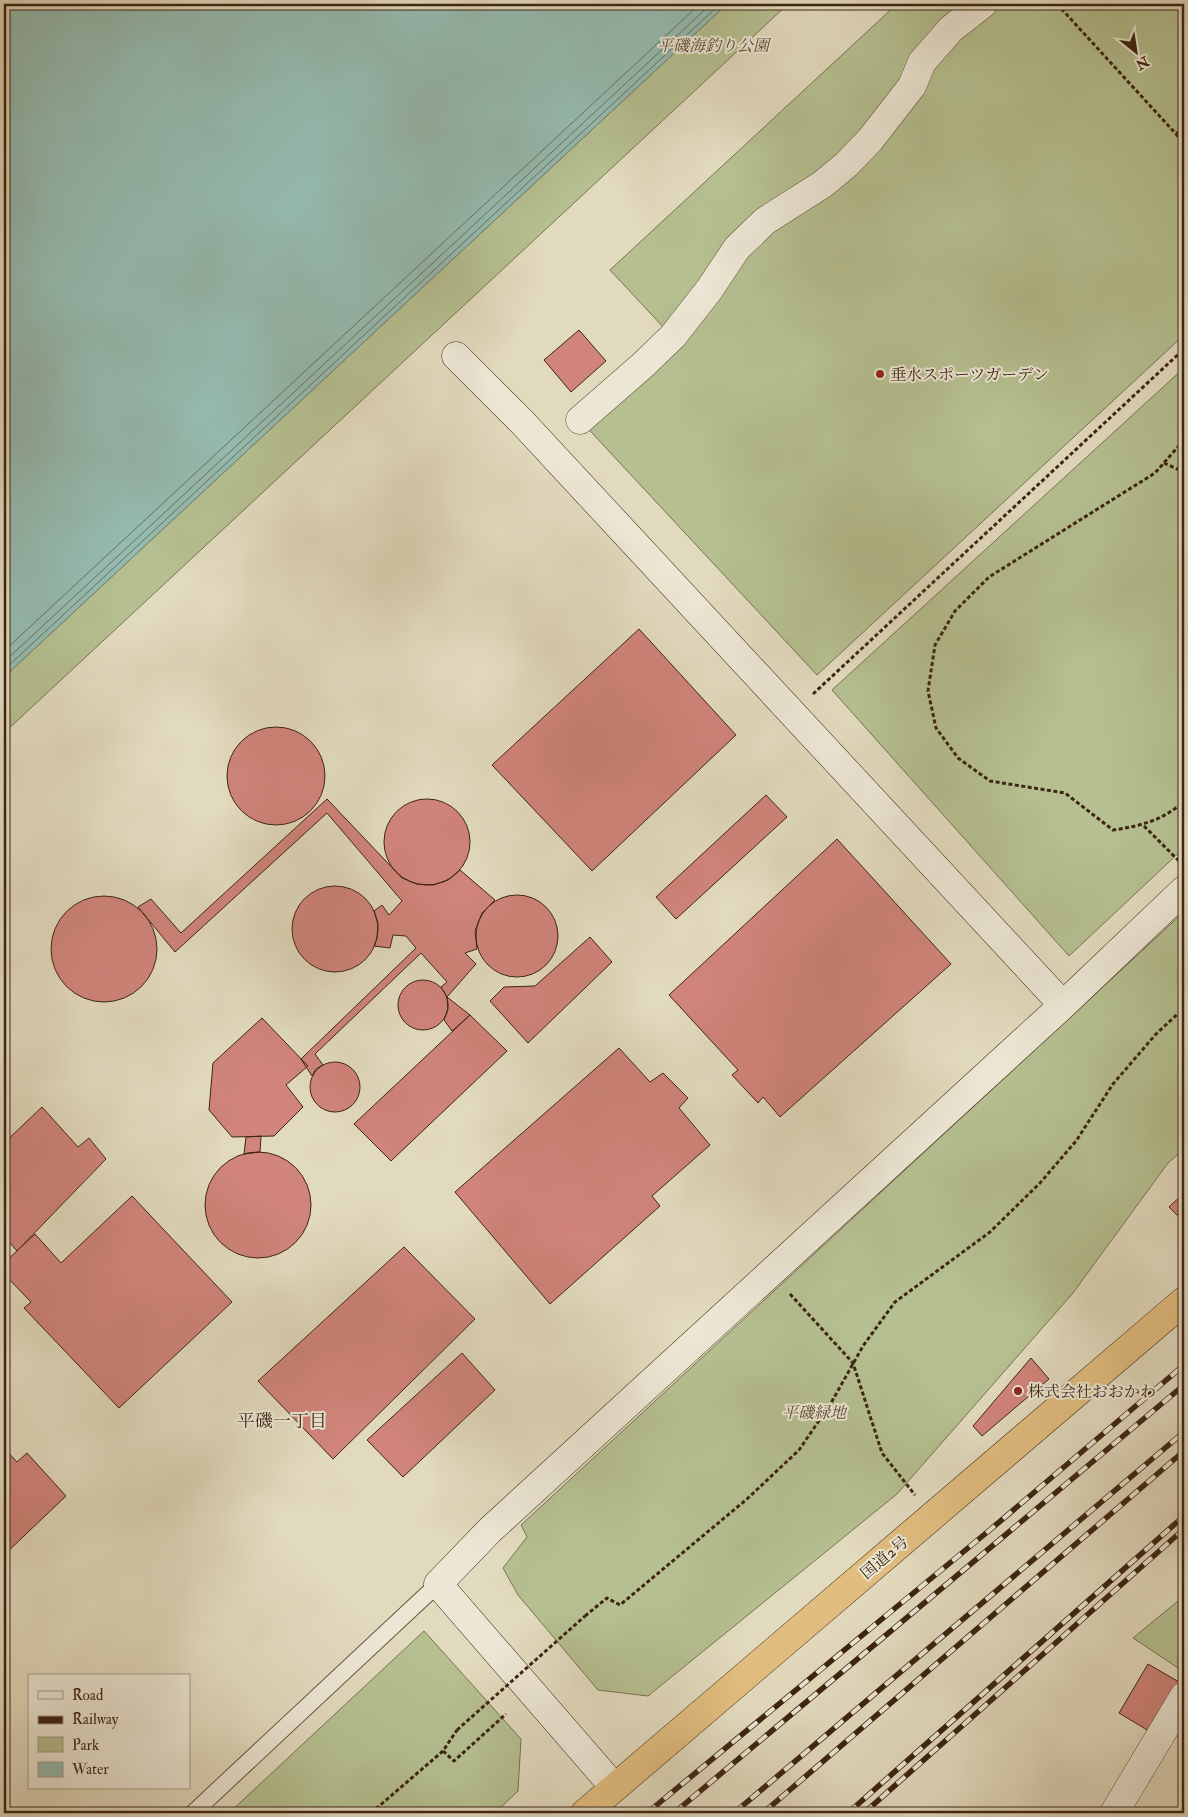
<svg xmlns="http://www.w3.org/2000/svg" width="1188" height="1817" viewBox="0 0 1188 1817" font-family="'IM FELL Double Pica','Noto Serif JP',serif">
	<rect width="100%" height="100%" fill="#e2dabe"/>
	<filter id="stains"><feTurbulence type="fractalNoise" baseFrequency=".004" numOctaves="4"/><feColorMatrix values="0 0 0 0 .2 0 0 0 0 .09 0 0 0 0 .02 0 0 0 .5 -.17"/></filter>
	<radialGradient id="worn" r=".72"><stop offset=".6" stop-color="#630" stop-opacity="0"/><stop offset="1" stop-color="#630" stop-opacity=".3"/></radialGradient>
	<path fill="#b5bf90" stroke="#797251" d="M727,4H788L4,733V677Z
		M897,4H1184V335L817,675L580,420L666,330L610,270Z
		M1184,368V848L1069,956L832,690Z
		M1184,912V1149L1168,1163L1073,1293L897,1494L648,1696L598,1690L518,1595L503,1568L527,1537L521,1525Z
		M1184,1596V1672L1133,1638Z
		M424,1631L521,1739L518,1791L495,1813H229Z"/>
	<path fill="#95bbb0" stroke="#727f71" d="M4,4H727L4,677Z"/>
	<g fill="none" stroke-linecap="round" stroke-linejoin="round">
		<path stroke="#697061" stroke-width="1" d="M4,651L700,4
			M4,662L711,4
			M4,670L720,4"/>
	</g>
	<path fill="#d0847a" stroke="#3d2512" d="M579,330L606,361L571,392L544,360Z
		M639,629L736,735L592,871L492,765Z
		M227 776a49 49 0 1 1 98 0a49 49 0 1 1-98 0Z
		M766,795L787,817L676,919L656,897Z
		M327,799L402,878L417,884L433,885L448,880L460,870L495,900L482,913L475,931L477,949L465,953L476,964L447,997L441,987L447,982L421,953L315,1054L323,1065L316,1069L312,1076L301,1059L416,948L406,936L393,935L390,948L374,946L377,938L378,924L374,911L382,905L389,915L402,901L327,813L175,952L138,907L151,899L181,933Z
		M384 842a43 43 0 1 1 86 0a43 43 0 1 1-86 0Z
		M837,839L951,964L780,1117L763,1097L758,1103L732,1075L738,1070L669,995Z
		M292 929a43 43 0 1 1 86 0a43 43 0 1 1-86 0Z
		M476 936a41 41 0 1 1 82 0a41 41 0 1 1-82 0Z
		M51 949a53 53 0 1 1 106 0a53 53 0 1 1-106 0Z
		M590,937L612,962L528,1043L490,1001L504,987L535,986Z
		M398 1005a25 25 0 1 1 50 0a25 25 0 1 1-50 0Z
		M447,997L470,1015L452,1031L444,1020L448,1009Z
		M470,1015L507,1051L391,1161L354,1124Z
		M262,1018L308,1066L286,1085L303,1107L274,1136L232,1137L209,1110L213,1063Z
		M619,1048L650,1082L663,1073L688,1098L679,1108L710,1145L652,1196L660,1206L550,1304L455,1192Z
		M310 1087a25 25 0 1 1 50 0a25 25 0 1 1-50 0Z
		M42,1107L78,1147L89,1138L106,1159L17,1251L4,1236V1143Z
		M261,1136L260,1152L244,1154L246,1137Z
		M205 1205a53 53 0 1 1 106 0a53 53 0 1 1-106 0Z
		M1184,1193V1222L1169,1207Z
		M132,1196L232,1302L119,1408L24,1308L31,1302L4,1274V1263L35,1234L61,1263Z
		M404,1247L475,1319L333,1459L258,1381Z
		M462,1353L495,1390L403,1477L367,1440Z
		M1031,1358L1049,1379L982,1436L973,1426Z
		M4,1448L17,1462L27,1453L66,1496L4,1555Z
		M1148,1664L1179,1682L1149,1731L1119,1713Z"/>
	<g fill="none" stroke-linecap="round" stroke-linejoin="round">
		<defs>
			<path id="lane" d="M193,1813L438,1584"/>
			<path id="street" d="M580,420L643,365L673,336L709,290L737,248L765,221L823,184L847,164L870,140L912,86L922,62L951,29L983,4
				M1114,1813L1184,1696"/>
			<path id="secondary" d="M456,356L523,423L1063,1005
				M614,1787L438,1584L490,1530L1063,1005L1184,890"/>
			<path id="highway" d="M585,1813L1184,1301"/>
		</defs>
		<use href="#lane" stroke="#66523d" stroke-width="18"/>
		<use href="#street" stroke="#66523d" stroke-width="29"/>
		<use href="#secondary" stroke="#3d2512" stroke-width="29"/>
		<use href="#highway" stroke="#3d2512" stroke-width="29"/>
		<path stroke="#3d2512" stroke-width="3" stroke-dasharray="4 2.5" stroke-linecap="butt" d="M1057,4L1176,134L1184,126
			M1176,134L1184,144
			M1184,440L1155,473L989,577L955,611L935,645L928,691L936,728L958,758L990,781L1065,793L1113,830C1141,826 1164,820 1184,801
			M1164,463L1184,472
			M813,694L1184,349
			M1144,826L1179,861L1184,857
			M790,1294L853,1363L882,1453L915,1495
			M585,1616L607,1598L620,1605L747,1499L799,1450L831,1403L863,1346L895,1302L990,1232L1040,1183L1076,1141L1113,1084L1156,1034L1184,1008
			M443,1751L454,1761L506,1714
			M371,1813L443,1751L457,1730"/>
		<use href="#lane" stroke="#ece7d5" stroke-width="16"/>
		<use href="#street" stroke="#ece7d5" stroke-width="28"/>
		<use href="#secondary" stroke="#ece7d5" stroke-width="28"/>
		<use href="#highway" stroke="#e1bd7f" stroke-width="28"/>
		<defs>
			<path id="rail" d="M647,1813L991,1529L1184,1365
				M674,1813L1184,1385
				M734,1813L1184,1432
				M763,1813L1184,1451
				M848,1813L1184,1516
				M864,1813L1184,1529"/>
		</defs>
		<use href="#rail" stroke="#3d2512" stroke-width="5.5"/>
		<use href="#rail" stroke="#ece7d5" stroke-width="4" stroke-dasharray="11" stroke-linecap="butt"/>
		<path stroke="#3d2512" stroke-width="3" stroke-dasharray="4 2.5" stroke-linecap="butt" d="M457,1730L585,1616"/>
	</g>
	<g fill="#8f2418" stroke="#ece7d5" stroke-width="2">
		<circle cx="880" cy="374" r="5"/>
		<circle cx="1018" cy="1391" r="5"/>
	</g>
	<g text-anchor="middle" stroke-width="4" stroke-linejoin="round" paint-order="stroke">
		<g font-size="16" font-style="italic" fill="#5b4c32" stroke="#ece7d5">
			<text x="713" y="51">平磯海釣り公園</text>
			<text x="814" y="1418">平磯緑地</text>
		</g>
		<g font-size="16" fill="#3d2512" stroke="#ece7d5" text-anchor="start">
			<text x="890" y="380">垂水スポーツガーデン</text>
			<text x="1028" y="1397">株式会社おおかわ</text>
		</g>
		<g font-size="16" fill="#3d2512" stroke="#ece7d5">
			<text transform="translate(884 1557) rotate(-40)" y="6">国道2号</text>
		</g>
		<g font-size="18" fill="#3d2512" stroke="#ece7d5">
			<text x="282" y="1427">平磯一丁目</text>
		</g>
	</g>
	<rect width="1188" height="1817" fill="none" stroke="#e2dabe" stroke-width="20"/>
	<rect x="5" y="5" width="1178" height="1807" fill="none" stroke="#3d2512" stroke-width="2.5"/>
	<rect x="10" y="10" width="1168" height="1797" fill="none" stroke="#3d2512"/>
	<rect x="28" y="1674" width="162" height="115" fill="#ece7d5" stroke="#a69987"/>
	<rect x="38" y="1691" width="25" height="8" fill="#ece7d5" stroke="#a69987"/>
	<text x="72" y="1700" font-size="15" fill="#3d2512">Road</text>
	<rect x="38" y="1716" width="25" height="8" fill="#3d2512" stroke="#a69987"/>
	<text x="72" y="1724" font-size="15" fill="#3d2512">Railway</text>
	<rect x="38" y="1737" width="25" height="15" fill="#b5bf90" stroke="#a69987"/>
	<text x="72" y="1750" font-size="15" fill="#3d2512">Park</text>
	<rect x="38" y="1762" width="25" height="15" fill="#95bbb0" stroke="#a69987"/>
	<text x="72" y="1774" font-size="15" fill="#3d2512">Water</text>
	<g transform="translate(1136 52) rotate(150)" stroke="#ece7d5" stroke-width="4" paint-order="stroke">
	<path d="M0-4L9 19L0 12L-9 19Z" fill="#3d2512"/>
	<text y="-8" font-size="14" font-weight="bold" text-anchor="middle" fill="#3d2512">N</text>
	</g>
	<rect width="100%" height="100%" filter="url(#stains)"/>
	<rect width="100%" height="100%" fill="url(#worn)"/>
</svg>
